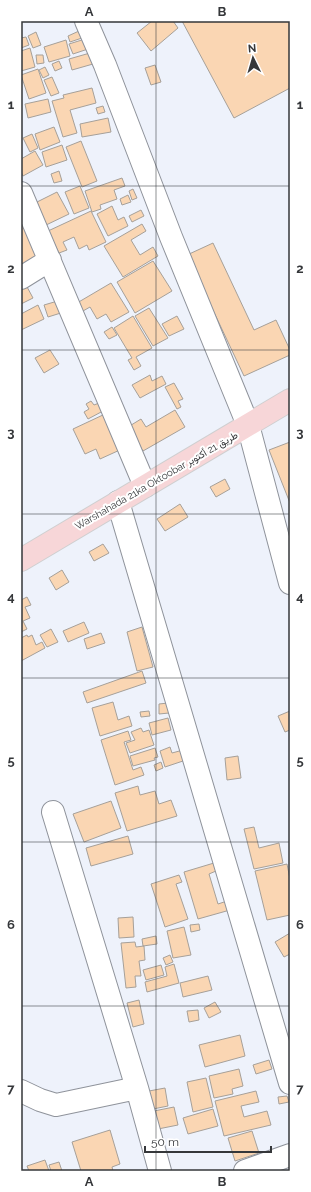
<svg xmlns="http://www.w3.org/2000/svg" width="311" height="1192" viewBox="0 0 311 1192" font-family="Raleway,Vazirmatn,sans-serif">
	<rect width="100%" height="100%" fill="#eef2fb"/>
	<path fill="#fad6b3" stroke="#a6a099" d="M152,21H173L178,28L151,51L137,33Z
		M182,21H290V88L234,118Z
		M79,31L82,38L70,42L68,36Z
		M36,32L41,45L33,48L28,36Z
		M26,37L29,45L21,48V38Z
		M85,39L88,49L73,54L69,44Z
		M66,40L70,56L49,62L44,47Z
		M30,48L35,67L21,71V51Z
		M90,53L93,64L72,70L69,59Z
		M36,55H43L44,63L37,64Z
		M59,61L62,68L55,71L52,64Z
		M155,65L161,82L151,85L145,68Z
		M45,67L49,75L43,78L39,70Z
		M38,69L46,93L29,99L21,75Z
		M52,77L59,93L51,96L44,80Z
		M92,88L96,103L70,110L77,133L63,137L52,101L64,98L63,95Z
		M48,99L51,112L28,118L25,104Z
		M103,106L105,112L98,114L96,108Z
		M108,118L111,132L82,137L80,124Z
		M54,127L60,142L40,150L35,134Z
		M32,134L38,148L30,152L23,138Z
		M81,141L97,181L82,187L66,147Z
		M62,145L67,160L46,167L42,152Z
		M35,151L43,165L23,176L21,172V159Z
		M59,171L62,181L54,183L51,174Z
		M122,178L125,186L114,190L117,199L100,205L101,209L92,212L85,191Z
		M80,186L89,208L74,214L65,192Z
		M133,189L137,198L132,200L129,191Z
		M57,192L69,214L44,226L33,204Z
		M128,195L131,202L122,205L120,199Z
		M112,206L118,220L124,217L128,226L108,236L97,214Z
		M141,210L144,216L132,222L129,216Z
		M91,211L106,242L89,250L87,245L79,249L74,237L63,242L67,250L59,253L48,231Z
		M21,223L41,253L21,265Z
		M142,224L146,231L131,240L140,255L153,247L158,256L123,277L104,246Z
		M213,243L254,330L276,320L290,350V355L244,376L187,255Z
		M153,261L172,291L135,313L117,282Z
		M111,283L129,312L111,322L106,314L97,319L90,307L83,311L77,303Z
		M26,285L33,298L21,304V287Z
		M61,300L64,312L48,317L44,305Z
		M38,305L44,319L21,330V314Z
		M149,308L168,338L153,346L135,316Z
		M133,316L152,348L136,357L141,366L134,370L128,360L132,358L114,328Z
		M177,316L184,329L169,336L162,324Z
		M112,327L117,335L109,339L104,332Z
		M50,350L59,364L44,373L35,358Z
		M150,375L152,381L162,376L166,384L140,398L132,385Z
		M174,383L183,399L178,401L181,407L177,409L165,387Z
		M91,401L94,405L99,403L103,411L88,419L84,412L89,409L86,404Z
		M175,410L185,427L143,451L128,427L141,419L146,427Z
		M105,414L122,449L100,459L96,449L85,454L73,429Z
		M290,442V503L269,450Z
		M225,479L230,489L216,497L210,487Z
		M180,504L188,517L165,531L157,519Z
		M103,544L109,553L94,561L89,552Z
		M62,570L69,582L56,590L49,578Z
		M27,597L31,605L25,607L30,618L23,621L27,629L21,632V600Z
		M84,622L89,633L68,642L63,631Z
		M142,627L153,667L137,671L127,632Z
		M51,629L58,642L47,647L40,635Z
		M101,633L105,643L87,649L84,639Z
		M27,635L28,637L32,635L36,645L42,642L45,648L21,661V638Z
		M142,671L146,683L87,703L83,692Z
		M113,702L118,720L129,716L132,726L100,736L92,708Z
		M168,703L169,713L159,714V704Z
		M149,711L150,716L141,717L140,712Z
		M290,711V730L285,732L278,716Z
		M168,718L171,730L152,735L149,723Z
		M141,728L143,732L149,730L154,745L130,753L126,743L135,740L131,732Z
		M128,731L131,740L124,742L133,770L141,767L144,775L115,785L101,740Z
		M170,747L172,753L183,750L186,760L165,767L160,751Z
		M155,748L158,757L154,758L155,760L133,766L130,756Z
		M238,756L241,778L227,780L225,758Z
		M161,762L163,768L156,771L154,765Z
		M138,786L140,795L155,791L159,804L171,800L177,816L127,831L115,793Z
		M111,801L121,828L84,842L73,814Z
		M254,827L259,848L279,843L283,863L254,869L244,829Z
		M128,836L133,854L91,866L86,848Z
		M214,863L216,871L209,874L218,904L227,901L230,910L198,919L184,872Z
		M287,864L290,879V915L267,920L255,871Z
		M179,875L182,882L176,884L188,919L165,927L151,884Z
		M133,917L134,937L119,938L118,918Z
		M199,924L200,930L191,932L190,925Z
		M184,927L191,955L173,958L167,931Z
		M290,933V954L284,957L275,942Z
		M156,936L157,944L143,946L142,939Z
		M135,942L136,947L144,946L145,960L139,961L141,976H135L136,987L126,988L121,943Z
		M170,955L173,962L166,965L163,958Z
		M174,964L179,983L147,992L145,982L167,976L165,967Z
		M161,965L164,975L146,980L143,970Z
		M208,976L212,990L183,997L180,983Z
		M139,1000L144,1024L133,1027L127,1003Z
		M215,1002L221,1012L209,1018L204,1008Z
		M198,1010L199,1020L189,1022L187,1011Z
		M240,1035L245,1056L205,1067L199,1045Z
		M269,1060L272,1069L256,1074L253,1065Z
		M239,1069L243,1086L232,1089L233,1094L214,1098L209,1076Z
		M206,1078L213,1107L193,1112L187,1082Z
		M165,1088L168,1106L153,1109L149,1091Z
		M256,1091L259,1102L241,1106L244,1117L267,1111L271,1125L224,1136L215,1101Z
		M287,1096L289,1102L279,1104L278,1097Z
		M174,1107L178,1125L158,1129L154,1111Z
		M213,1109L218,1126L188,1134L183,1118Z
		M110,1130L120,1164L112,1167L113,1171H81L72,1142Z
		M252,1131L259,1153L235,1161L228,1138Z
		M45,1160L49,1171H29L27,1166Z
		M59,1162L62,1171H51L49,1165Z"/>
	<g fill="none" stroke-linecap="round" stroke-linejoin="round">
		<defs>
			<path id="minor" d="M86,21L105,65L171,237L248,425L290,583
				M21,193L145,486
				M21,278L50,260
				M118,502L290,1083
				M53,812L137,1088L160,1171
				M21,1091L40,1100L56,1105L137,1088
				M245,1171L290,1155"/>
			<path id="major" d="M21,560L290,400"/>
		</defs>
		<use href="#minor" stroke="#8f939b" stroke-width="24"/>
		<use href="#major" stroke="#cfcfd0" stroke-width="24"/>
		<use href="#minor" stroke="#fff" stroke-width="22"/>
		<use href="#major" stroke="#f7d6d8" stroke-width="22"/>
	</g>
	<path fill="none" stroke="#35373a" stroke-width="1" stroke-opacity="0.55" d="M156,21V1171M21,186H290M21,350H290M21,514H290M21,678H290M21,842H290M21,1006H290"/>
	<g text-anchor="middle" stroke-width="4" stroke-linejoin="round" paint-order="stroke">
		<g font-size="10" fill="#35373a" stroke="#fff">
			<text transform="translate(156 480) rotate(-30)" y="4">Warshahada 21ka Oktoobar طريق 21 أكتوبر</text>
		</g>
	</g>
	<rect width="311" height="1192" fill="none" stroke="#ffffff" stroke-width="44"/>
	<g transform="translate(253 58) rotate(355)" stroke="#ffffff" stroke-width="3" paint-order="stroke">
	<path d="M0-3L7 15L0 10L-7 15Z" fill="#35373a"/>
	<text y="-6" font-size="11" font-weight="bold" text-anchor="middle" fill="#35373a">N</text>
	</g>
	<path d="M145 1146v6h126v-6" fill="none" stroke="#35373a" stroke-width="2"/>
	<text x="151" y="1146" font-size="12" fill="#35373a" stroke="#ffffff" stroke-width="3" paint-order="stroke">50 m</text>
	<rect x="22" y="22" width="267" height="1148" fill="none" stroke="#35373a" stroke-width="1.5"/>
	<g font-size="13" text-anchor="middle" font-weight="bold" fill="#35373a">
		<text x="89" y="16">A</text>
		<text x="222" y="16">B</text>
		<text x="11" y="109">1</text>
		<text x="300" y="109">1</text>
		<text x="11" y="273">2</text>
		<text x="300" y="273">2</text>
		<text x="11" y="437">3</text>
		<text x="300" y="437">3</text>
		<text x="11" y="601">4</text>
		<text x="300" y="601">4</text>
		<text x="11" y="765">5</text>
		<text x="300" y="765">5</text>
		<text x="11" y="929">6</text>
		<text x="300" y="929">6</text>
		<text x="11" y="1093">7</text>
		<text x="300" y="1093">7</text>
		<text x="89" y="1186">A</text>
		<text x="222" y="1186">B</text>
	</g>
</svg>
